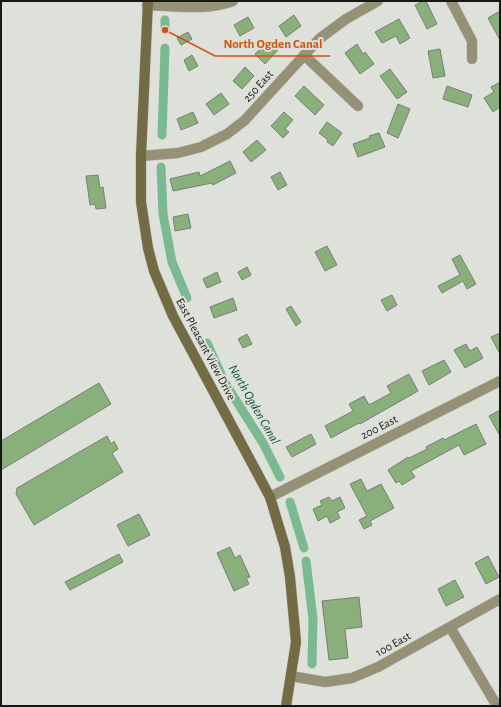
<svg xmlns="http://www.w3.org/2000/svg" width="501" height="707" viewBox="0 0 501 707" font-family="'Alegreya Sans',sans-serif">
	<rect width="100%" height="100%" fill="#dee0da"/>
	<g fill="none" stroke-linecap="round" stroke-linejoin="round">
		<path stroke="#7bb993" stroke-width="9" d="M165,30V20
			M162,135L165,48
			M161,167L163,214L172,262L187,298
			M207,343L225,383L263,443L280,477
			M290,502L304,548
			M306,561L313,619L312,664"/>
	</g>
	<path fill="#89af7b" stroke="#7b7e79" d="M423,1H426L437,24L427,29L415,5Z
		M500,11V40L488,18Z
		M294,15L301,26L286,37L279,26Z
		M248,17L254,28L240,36L234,25Z
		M399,19L410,38L400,44L396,36L382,43L375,32Z
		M188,32L192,39L181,45L177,38Z
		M268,41L278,50L265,64L255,54Z
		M357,44L363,54L365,52L374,64L360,74L345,53Z
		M440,49L445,76L433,78L428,51Z
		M192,55L198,66L189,71L184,60Z
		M245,67L254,76L242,89L233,81Z
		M390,69L407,92L397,99L380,76Z
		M500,82V107L493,112L484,98L494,92L491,87Z
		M304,86L324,105L315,115L295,96Z
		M447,86L472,95L468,107L443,99Z
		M221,93L229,104L214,115L206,104Z
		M398,104L410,109L398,138L387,133Z
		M193,112L198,123L181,130L177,119Z
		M284,112L293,120L285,129L289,132L283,138L271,126Z
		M327,122L342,133L333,146L327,142L328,140L319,133Z
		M379,133L385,147L358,157L353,144L370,138L369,136Z
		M257,140L266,150L251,162L243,152Z
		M230,161L236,173L213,185L212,183L173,191L170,179L199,172L200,176Z
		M280,172L287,185L278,190L271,177Z
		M98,175L100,188L103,187L106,208L96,209L95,204L90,205L86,176Z
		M188,214L191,228L175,231L173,217Z
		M327,246L337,265L325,271L315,252Z
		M460,255L476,284L467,289L463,281L442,293L438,286L460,275L452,259Z
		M247,267L251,275L242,280L238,272Z
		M217,272L221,282L207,288L203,279Z
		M392,295L397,305L387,311L381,300Z
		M233,298L237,310L214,318L210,307Z
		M291,306L301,322L296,326L286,309Z
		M500,333V354L491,337Z
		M247,334L252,344L243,348L238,339Z
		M466,344L470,351L477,347L483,358L465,368L454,350Z
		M444,360L451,372L429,385L422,371Z
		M409,374L418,391L360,424L359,423L331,438L325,426L353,411L349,404L364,396L369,405L391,393L387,386Z
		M99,383L111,404L1,470V441Z
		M500,410V436L489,416Z
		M476,424L486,444L464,455L459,445L411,471L415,477L402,485L399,481L396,483L388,470L408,457L409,458L427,449L426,447L443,438L444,440Z
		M311,434L316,444L292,457L286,447Z
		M107,436L111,444L114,441L118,449L112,453L123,472L34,525L16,494L17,488Z
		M361,479L367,491L381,484L394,508L370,521L372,525L364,529L359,520L367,516L350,484Z
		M329,497L332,501L340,497L345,508L337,512L340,518L330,523L327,516L318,521L313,509L322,505L320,501Z
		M139,514L150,535L128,546L117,525Z
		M230,547L235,558L240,555L250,577L246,578L249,584L234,591L217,553Z
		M119,554L123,562L70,590L65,582Z
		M488,556L499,577L486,584L475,563Z
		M455,580L464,597L446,606L438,589Z
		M359,597L362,627L345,629L348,658L329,660L322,601Z"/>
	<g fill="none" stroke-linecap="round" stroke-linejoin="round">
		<defs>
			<path id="street" d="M451,1L472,41V59
				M147,5C176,6 206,11 233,1
				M304,55L358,106
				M141,156L178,153L201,147L227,134L245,120L319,39L346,19L378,1
				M270,497L500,381
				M450,627L497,706
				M291,676L325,682L352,678L378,667L500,599"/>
			<path id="secondary" d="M148,1L141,156V202L148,248L154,271L173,316L270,497L285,547L290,577L296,642L286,706"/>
		</defs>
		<use href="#street" stroke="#babcb7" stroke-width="11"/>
		<use href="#secondary" stroke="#babcb7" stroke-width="11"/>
		<use href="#street" stroke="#959176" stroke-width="10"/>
		<use href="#secondary" stroke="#726b44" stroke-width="10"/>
	</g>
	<g text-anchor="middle" stroke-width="4" stroke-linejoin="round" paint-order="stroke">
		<g font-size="12" fill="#171816" stroke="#dee0da">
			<text transform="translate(258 86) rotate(-48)" y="4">250 East</text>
			<text transform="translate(206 349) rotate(62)" y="4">East Pleasant View Drive</text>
			<text transform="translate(379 427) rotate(-27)" y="4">200 East</text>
			<text transform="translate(393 644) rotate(-29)" y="4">100 East</text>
		</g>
		<g font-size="13" font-style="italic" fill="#095632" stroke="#dee0da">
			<text transform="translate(255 404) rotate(60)" y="5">North Ogden Canal</text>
		</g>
	</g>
	<path fill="none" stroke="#d3520d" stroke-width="1.5" d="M165 30L215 56H330"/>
	<circle fill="#d3520d" stroke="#dee0da" stroke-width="1.5" cx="165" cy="30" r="4"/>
	<g font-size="13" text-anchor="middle" font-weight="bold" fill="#d3520d" stroke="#dee0da" stroke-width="4" stroke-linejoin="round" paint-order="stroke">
		<text x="273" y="48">North Ogden Canal</text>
	</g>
	<rect width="501" height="707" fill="none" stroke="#171816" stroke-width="4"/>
</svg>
